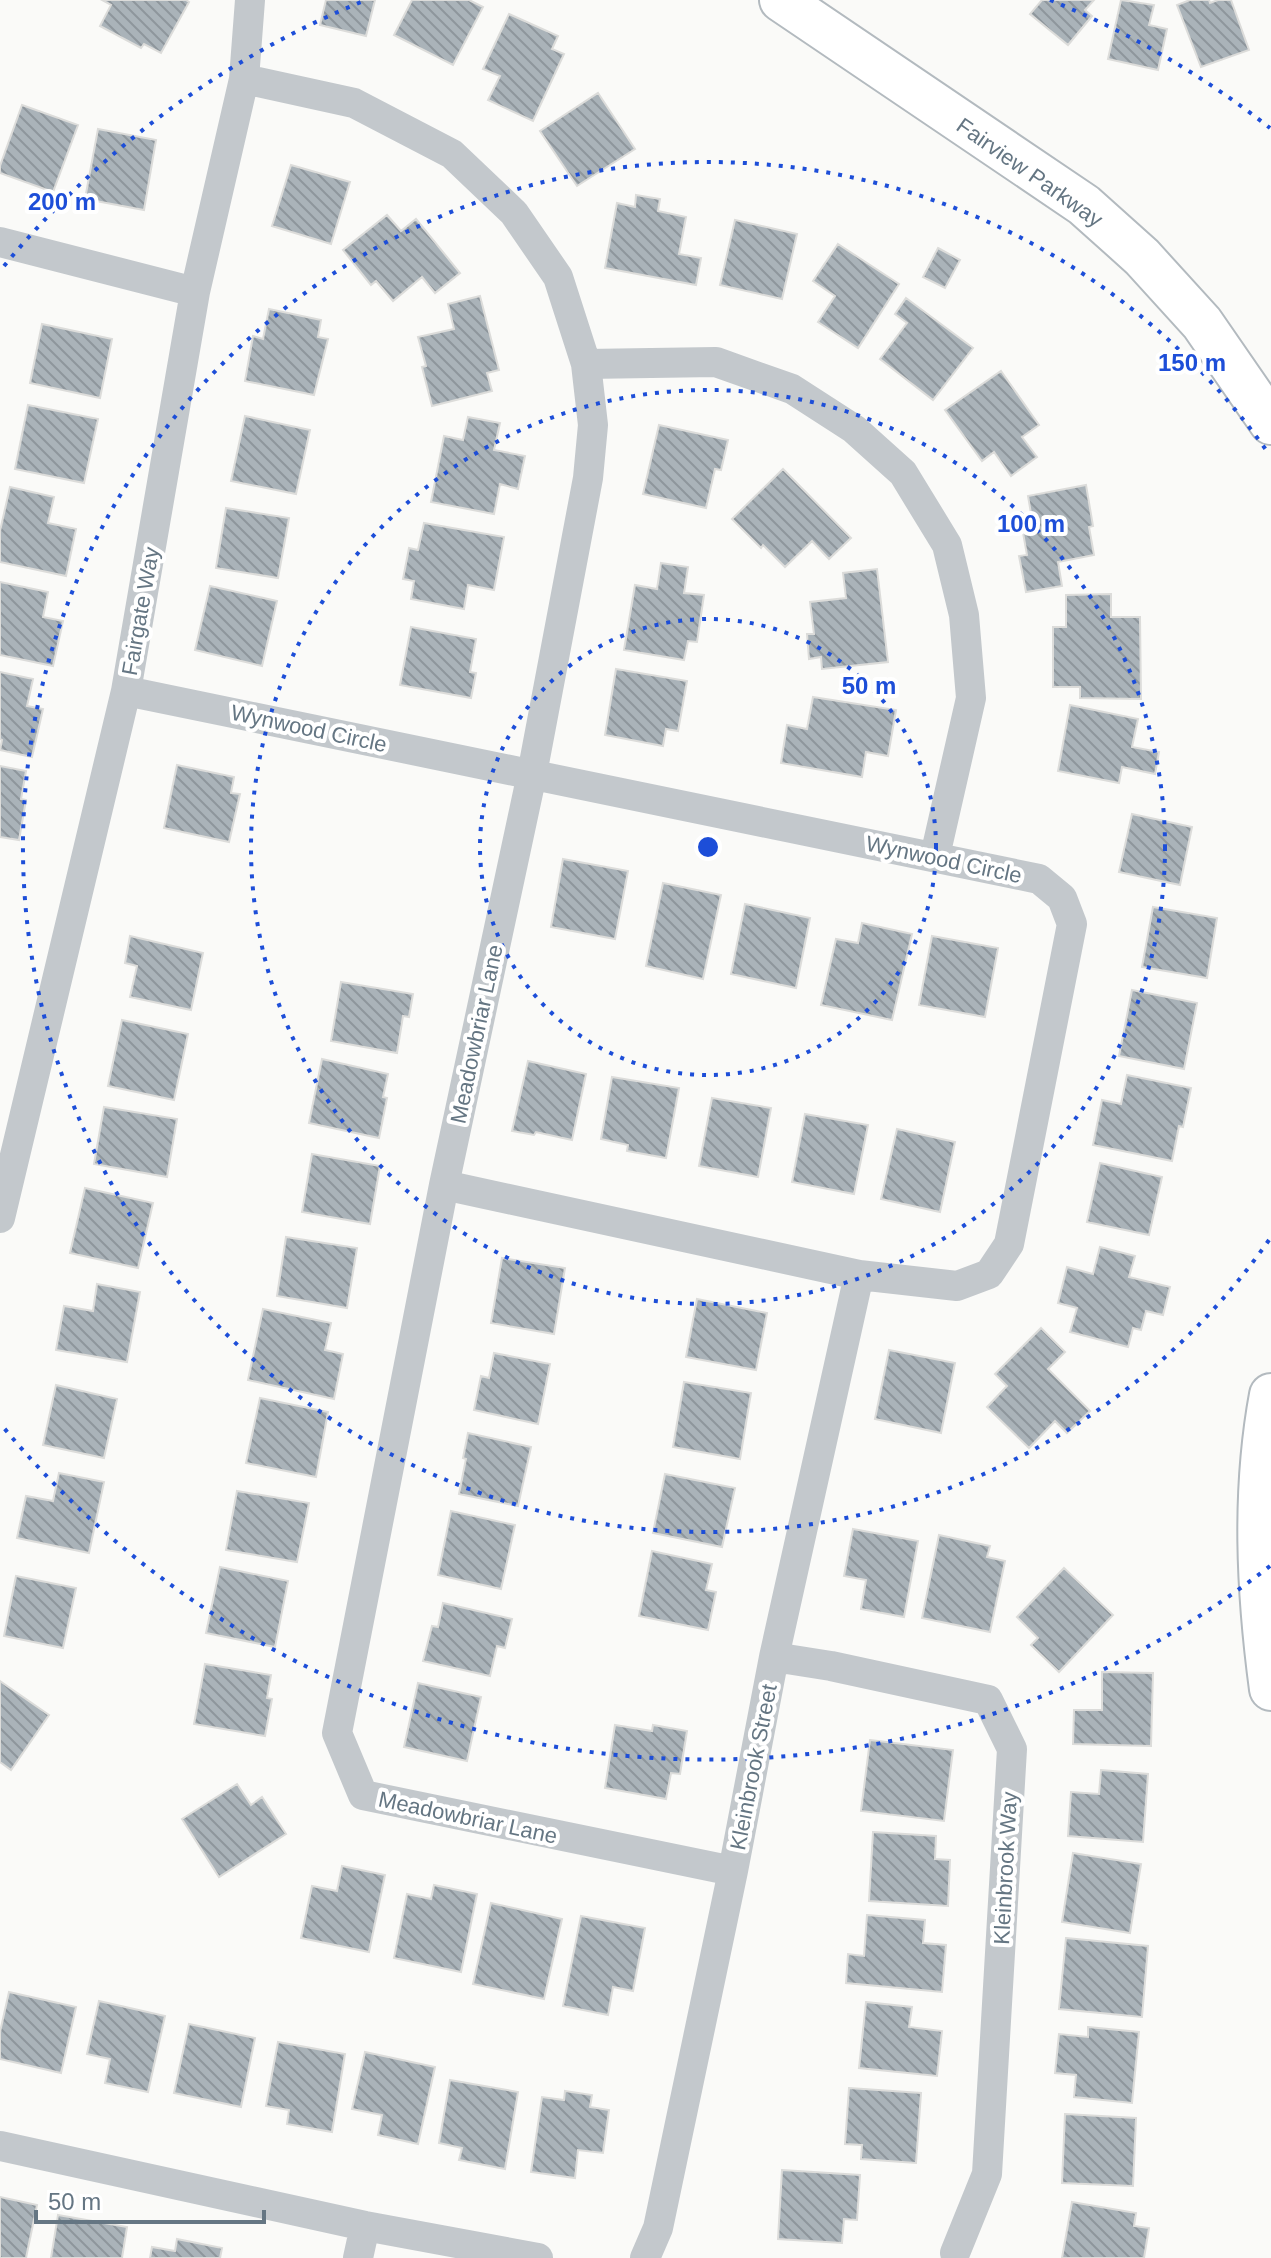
<svg xmlns="http://www.w3.org/2000/svg" width="1271" height="2258" viewBox="0 0 1271 2258" font-family="Arial,sans-serif">
	<defs>
		<pattern id="building-back-hatch" width="6" height="6" patternUnits="userSpaceOnUse" patternTransform="scale(2)"><rect width="6" height="6" fill="#aab3b9"/><path d="M-1 5l2 2M0 0l6 6M5-1l2 2" fill="none" stroke="#8e969c"/></pattern>
	</defs>
	<rect width="100%" height="100%" fill="#fafaf8"/>
	<path fill="url(#building-back-hatch)" stroke="#dcdcda" stroke-width="2" d="M102,0H186L189,2L161,53L144,44L141,48L100,26L111,5Z
		M326,0H375L366,36L320,25Z
		M412,0H469L483,7L453,65L394,35Z
		M1042,0H1094L1085,10L1092,16L1068,45L1030,14Z
		M1121,0L1154,5L1149,25L1167,29L1158,70L1108,59Z
		M1190,0H1209L1210,3L1218,0H1231L1249,50L1201,67L1177,5Z
		M509,14L558,36L552,49L564,54L533,121L488,100L500,76L483,69Z
		M598,93L635,149L577,186L540,131Z
		M22,105L78,125L53,192L0,173V166Z
		M98,129L156,140L144,210L85,199Z
		M291,165L350,182L331,244L272,226Z
		M636,195L660,199L658,211L686,217L679,254L701,258L696,285L605,268L617,203L635,207Z
		M387,215L401,231L416,219L460,273L435,293L422,277L393,301L376,281L371,285L343,250Z
		M735,220L797,234L782,299L720,285Z
		M838,244L899,284L858,348L818,322L835,296L813,281Z
		M938,248L960,260L945,288L923,277Z
		M480,296L499,370L487,373L492,391L432,406L422,367L426,366L418,337L454,329L448,304Z
		M906,298L973,348L933,400L880,359L907,323L895,314Z
		M269,309L321,320L318,337L328,339L314,395L245,381L253,336L263,339Z
		M42,324L112,339L100,398L30,383Z
		M1001,371L1039,425L1022,437L1037,457L1011,476L994,452L982,461L945,410Z
		M28,405L98,419L84,483L15,469Z
		M245,416L310,430L296,494L231,481Z
		M468,417L500,423L494,450L525,456L518,489L500,484L494,514L431,502L444,436L463,440Z
		M659,425L728,440L721,470L715,469L706,508L643,494Z
		M783,469L851,538L829,559L812,541L785,567L763,545L761,548L732,519Z
		M1086,485L1093,526L1089,527L1094,555L1058,562L1062,586L1026,592L1019,556L1027,555L1022,527L1033,525L1028,496Z
		M10,487L54,497L48,523L76,529L66,576L0,562V531Z
		M226,508L289,518L278,578L216,568Z
		M424,523L504,537L494,590L468,585L464,609L411,599L414,581L403,579L409,548L418,550Z
		M661,563L688,567L684,593L704,595L697,642L688,641L684,660L624,650L635,585L657,589Z
		M877,569L888,662L822,669L821,657L809,659L807,634H814L810,602L846,598L843,573Z
		M0,582L48,592L43,617L63,621L53,666L0,655Z
		M210,586L277,601L262,666L195,650Z
		M1111,594V617H1140L1141,699L1080,698V687H1053V627H1066V595Z
		M411,627L476,639L470,672L476,673L471,698L400,685Z
		M616,669L687,681L678,731L666,729L663,746L605,735Z
		M0,672L33,679L27,706L43,709L32,757L0,750L2,740L0,739Z
		M813,697L896,710L888,756L866,752L862,777L781,763L787,725L807,729Z
		M1070,705L1138,719L1132,747L1159,752L1155,774L1122,767L1119,783L1058,771Z
		M177,765L234,777L231,793L240,794L229,842L164,828Z
		M0,766L26,771L21,799L26,800L19,840L0,837Z
		M1132,814L1192,827L1180,885L1119,872Z
		M563,859L628,871L615,939L551,927Z
		M663,883L721,895L703,979L646,966Z
		M745,904L810,918L796,988L731,974Z
		M1153,907L1217,918L1207,978L1142,967Z
		M862,923L912,934L892,1020L821,1005L836,939L858,943Z
		M130,936L203,953L191,1010L130,997L137,966L125,963Z
		M932,936L998,948L985,1017L919,1005Z
		M341,982L413,994L409,1017L403,1016L397,1053L331,1041Z
		M1132,990L1197,1003L1184,1069L1119,1056Z
		M122,1020L188,1034L174,1100L108,1086Z
		M322,1059L388,1074L383,1097L387,1098L379,1138L309,1123Z
		M528,1061L586,1074L572,1140L536,1132L534,1135L512,1131Z
		M1127,1075L1191,1088L1183,1127L1179,1126L1172,1161L1093,1145L1102,1100L1121,1104Z
		M612,1077L679,1088L666,1158L627,1151L628,1145L601,1139Z
		M712,1098L771,1108L758,1177L699,1166Z
		M104,1107L177,1119L167,1177L94,1164Z
		M805,1114L868,1125L854,1194L792,1182Z
		M897,1129L955,1142L940,1212L881,1199Z
		M312,1154L380,1166L370,1224L302,1212Z
		M1100,1163L1162,1177L1149,1235L1087,1222Z
		M85,1188L153,1203L138,1268L70,1253Z
		M286,1237L357,1248L347,1308L277,1296Z
		M1100,1247L1135,1256L1129,1277L1170,1287L1163,1315L1146,1311L1141,1330L1133,1328L1128,1347L1070,1332L1077,1308L1058,1303L1067,1267L1093,1274Z
		M502,1258L565,1268L554,1334L491,1323Z
		M97,1284L140,1292L127,1362L56,1350L64,1306L93,1311Z
		M697,1299L767,1313L756,1370L686,1357Z
		M263,1309L331,1323L325,1350L343,1354L334,1399L248,1380Z
		M1041,1328L1065,1352L1048,1369L1090,1411L1067,1433L1055,1421L1029,1448L987,1407L1007,1386L995,1374Z
		M889,1350L955,1363L941,1433L875,1419Z
		M494,1353L550,1364L538,1424L474,1410L481,1376L489,1378Z
		M684,1382L751,1393L740,1459L673,1447Z
		M56,1385L117,1399L104,1458L43,1445Z
		M260,1398L328,1412L316,1477L246,1463Z
		M468,1433L531,1447L518,1506L459,1494L466,1459L463,1458Z
		M59,1473L104,1482L89,1553L17,1538L26,1496L53,1501Z
		M665,1474L735,1488L722,1547L653,1533Z
		M237,1491L309,1503L297,1562L226,1550Z
		M451,1511L515,1525L501,1589L438,1575Z
		M853,1529L918,1541L904,1617L861,1609L866,1580L844,1576Z
		M939,1535L990,1546L987,1557L1005,1561L990,1632L922,1618Z
		M652,1551L712,1564L706,1590L716,1592L708,1630L639,1616Z
		M220,1567L288,1581L275,1647L206,1633Z
		M1064,1568L1113,1615L1059,1672L1031,1645L1038,1638L1017,1617Z
		M16,1576L76,1588L63,1648L4,1636Z
		M443,1603L512,1619L505,1648L497,1646L490,1676L423,1661L432,1626L438,1627Z
		M205,1664L271,1675L267,1698L272,1699L265,1736L194,1724Z
		M1102,1672L1153,1673L1151,1746L1073,1744L1074,1710H1102Z
		M0,1681L49,1715L11,1770L0,1762Z
		M418,1683L481,1697L467,1761L404,1747Z
		M615,1725L652,1731L653,1725L687,1731L680,1774L671,1773L666,1799L605,1788Z
		M870,1740L953,1750L944,1821L861,1811Z
		M1101,1770L1148,1774L1143,1842L1068,1836L1071,1792L1099,1794Z
		M237,1784L251,1805L262,1797L286,1834L219,1877L182,1819Z
		M873,1832L936,1836L935,1859L950,1860L948,1906L869,1901Z
		M1073,1853L1141,1864L1130,1933L1062,1922Z
		M342,1866L385,1875L369,1952L301,1938L312,1886L337,1891Z
		M434,1885L477,1894L461,1972L394,1958L407,1894L431,1899Z
		M491,1903L562,1919L544,1999L473,1984Z
		M867,1915L925,1920L923,1943L946,1945L942,1992L846,1983L848,1954L864,1956Z
		M581,1916L645,1928L633,1991L613,1987L608,2015L563,2006Z
		M1066,1938L1148,1946L1142,2017L1059,2009Z
		M9,1992L76,2007L61,2073L0,2059V2032Z
		M99,2001L165,2016L148,2092L105,2083L110,2059L87,2054Z
		M866,2002L912,2007L909,2027L942,2031L937,2076L859,2068Z
		M189,2024L255,2038L241,2107L174,2093Z
		M1088,2027L1139,2032L1132,2103L1074,2097L1076,2075L1055,2073L1059,2034L1088,2037Z
		M278,2042L345,2054L332,2132L287,2124L289,2110L266,2106Z
		M365,2052L435,2067L418,2144L378,2135L382,2115L352,2109Z
		M450,2080L518,2092L505,2169L459,2160L462,2148L439,2143Z
		M849,2088L921,2093L916,2163L861,2159L862,2145L845,2144Z
		M565,2091L592,2095L590,2107L609,2110L603,2153L578,2150L575,2178L531,2172L542,2097L564,2100Z
		M1065,2114L1136,2118L1133,2186L1062,2183Z
		M782,2170L860,2175L857,2220L844,2219L842,2243L778,2239Z
		M0,2197L37,2205L26,2258H0Z
		M1072,2202L1136,2213L1134,2226L1149,2228L1144,2258H1062Z
		M58,2215L127,2227L122,2258H51Z
		M177,2239L222,2248L220,2258H150L152,2247L175,2251Z"/>
	<g fill="none" stroke-linecap="round" stroke-linejoin="round">
		<defs>
			<path id="secondary" d="M781,0L1084,205L1142,257L1202,323L1271,423
				M1271,1395C1253,1492 1258,1592 1271,1689"/>
		</defs>
		<use href="#secondary" stroke="#b3babf" stroke-width="46"/>
		<path stroke="#c3c8cc" stroke-width="30" d="M244,79L354,103L452,154L514,213L558,277L586,364L593,425L588,478L532,774L444,1185L337,1733L363,1795L733,1871
			M0,242L195,292
			M586,364L716,362L792,389L854,429L903,473L947,545L964,615L971,698L935,856
			M126,691L1039,879L1062,898L1072,924L1009,1244L989,1274L957,1286L859,1275L444,1185
			M0,1218L126,691L195,292L244,79L250,0
			M774,1657L831,1666L988,1700L1012,1749L987,2174L955,2253
			M0,2146L365,2226L538,2258
			M358,2258L365,2226
			M645,2258L658,2228L733,1871L774,1657L859,1275"/>
		<use href="#secondary" stroke="#fff" stroke-width="42"/>
	</g>
	<g fill="none" stroke="#1d4ed8" stroke-width="4" stroke-dasharray="4 8">
		<circle cx="708" cy="847" r="228"/>
		<circle cx="708" cy="847" r="457"/>
		<path d="M1269 1240A685 685 0 1 1 1269 454"/>
		<path d="M1270 1566A913 913 0 0 1 4 1428M4 266A913 913 0 0 1 366 0M1050 0A913 913 0 0 1 1270 128"/>
	</g>
	<g text-anchor="middle" stroke-width="8" stroke-linejoin="round" paint-order="stroke">
		<g font-size="22" fill="#657683" stroke="#fff">
			<text transform="translate(1030 172) rotate(35)" y="8">Fairview Parkway</text>
			<text transform="translate(140 611) rotate(-80)" y="8">Fairgate Way</text>
			<text transform="translate(309 728) rotate(12)" y="8">Wynwood Circle</text>
			<text transform="translate(944 859) rotate(12)" y="8">Wynwood Circle</text>
			<text transform="translate(476 1034) rotate(-78)" y="8">Meadowbriar Lane</text>
			<text transform="translate(753 1767) rotate(-79)" y="8">Kleinbrook Street</text>
			<text transform="translate(468 1817) rotate(12)" y="8">Meadowbriar Lane</text>
			<text transform="translate(1005 1868) rotate(-87)" y="8">Kleinbrook Way</text>
		</g>
	</g>
	<circle cx="708" cy="847" r="12" fill="#1d4ed8" stroke="#fff" stroke-width="4"/>
	<g font-size="24" text-anchor="middle" font-weight="bold" fill="#1d4ed8" stroke="#fff" stroke-width="8" stroke-linejoin="round" paint-order="stroke">
		<text x="62" y="210">200 m</text>
		<text x="1192" y="371">150 m</text>
		<text x="1031" y="532">100 m</text>
		<text x="869" y="694">50 m</text>
	</g>
	<path d="M36 2210v12h228v-12" fill="none" stroke="#657683" stroke-width="4"/>
	<text x="48" y="2210" font-size="24" fill="#657683" stroke="#ffffff" stroke-width="6" paint-order="stroke">50 m</text>
</svg>
